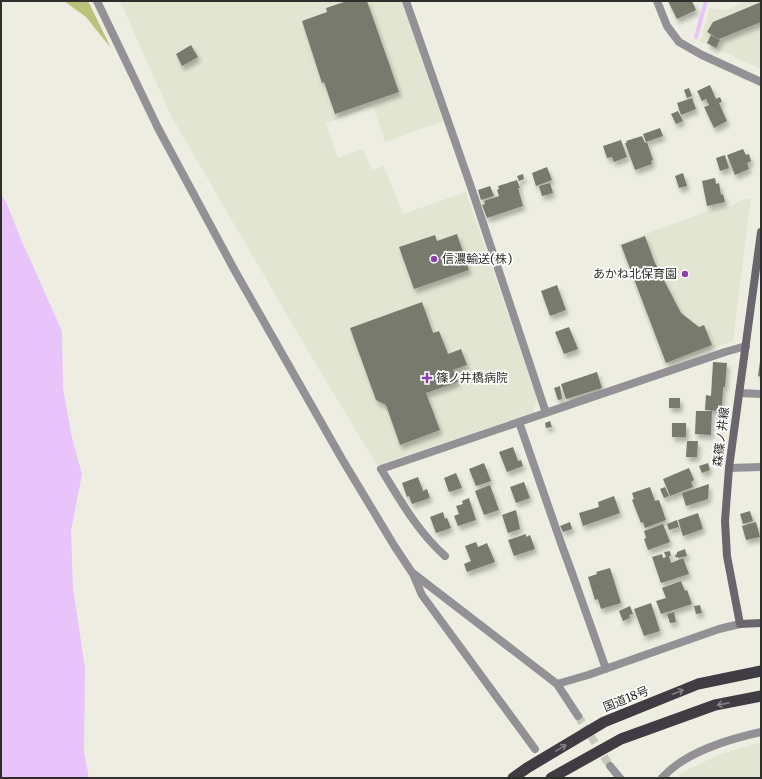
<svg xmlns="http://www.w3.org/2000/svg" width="762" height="779" viewBox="0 0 762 779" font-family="Merriweather,'Noto Sans JP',serif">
	<defs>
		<filter id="shadow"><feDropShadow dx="2.5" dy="4.5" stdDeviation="2" flood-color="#0004"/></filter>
	</defs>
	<rect width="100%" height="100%" fill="#edeee1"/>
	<path fill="#e2e5d1" d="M120,1H403L443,121L385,142L373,106L326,123L338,158L363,149L372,170L384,166L403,214L466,192L537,399L533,413L377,465L312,358L170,114Z
		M746,1H761V69L700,41L710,8L720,10L729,9Z
		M751,198L733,341L664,366L618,244L714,209L731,206L742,200Z
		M761,742V778H675L685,771L718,755Z"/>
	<path fill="#bbc178" d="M64,1H88L111,48L86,17Z"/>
	<path fill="#e8c4fb" d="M1,195L7,204L20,237L62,331L63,388L72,438L82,474L71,531L73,588L85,668L84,752L89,778H1Z"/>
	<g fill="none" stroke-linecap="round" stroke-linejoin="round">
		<path stroke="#e8c4fb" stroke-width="4" d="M696,37L706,1"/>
	</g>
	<path fill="#797a6e" filter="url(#shadow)" d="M347,1L357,2L367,1L399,92L335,114L324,82L322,83L302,21L327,12L326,8Z
		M668,1H692L696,10L677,19Z
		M761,2V22L719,39L707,32L713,22Z
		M711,35L720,40L716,48L707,43Z
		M191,45L198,57L182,66L176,54Z
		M710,85L716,99L720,97L722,102L719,103L727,121L714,128L704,107L709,105L706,99L702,101L697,91Z
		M689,88L692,96L687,98L684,90Z
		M692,98L696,109L681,115L677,103Z
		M678,111L683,121L676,124L671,114Z
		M660,128L663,136L646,142L643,134Z
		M642,136L645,143L647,142L653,160L651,161L652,164L635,170L625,143H627L626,141Z
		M621,140L627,157L614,162L612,157L607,158L603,146Z
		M743,149L746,155L749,154L751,161L747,163L749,169L735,175L727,155Z
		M725,155L729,168L720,171L716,158Z
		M547,167L552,180L536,186L532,173Z
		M683,173L687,186L679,188L675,176Z
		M523,174L524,179L519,181L517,176Z
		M715,178L716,184L719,183L721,195L723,194L725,202L707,206L702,181Z
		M517,180L520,188H518L523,206L487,218L482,205L485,204L484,201L499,196L497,190L499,189L498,186Z
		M550,183L553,193L542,196L539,186Z
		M490,186L494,196L481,200L478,190Z
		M457,234L469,270L414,289L399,247L435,235L437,241Z
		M645,236L654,261L681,313L699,327L704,325L712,345L666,363L621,245Z
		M557,285L566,310L550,316L541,291Z
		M422,302L433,333L439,331L448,354L461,349L467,365L453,370L458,382L426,393L440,430L400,445L386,405L376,400L350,328Z
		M569,327L578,349L564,354L555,332Z
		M760,361H761V377L758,376Z
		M713,362L727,363L725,387H723L722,406L718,405V411L705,410L706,395L711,396Z
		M597,372L602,388L566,399L561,384Z
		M560,386L562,399L558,400L554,388Z
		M669,398H680V408H669Z
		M696,411H712L711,435L695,434Z
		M550,421L552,427L546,428L545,423Z
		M672,423H686V437H672Z
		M687,441H698L697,457H686Z
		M513,447L518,461L521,460L523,466L507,472L499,452Z
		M484,463L491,481L476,486L469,469Z
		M708,463L710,470L702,473L699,466Z
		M689,468L694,480L691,482L693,487L670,496L663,479Z
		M456,473L462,488L449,492L444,478Z
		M418,477L423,491L427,489L430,498L412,504L409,496L407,497L402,483Z
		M524,482L530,498L516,503L510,487Z
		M709,484L708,499L686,506L682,493Z
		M490,485L499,510L484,515L475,491Z
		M650,487L655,501L659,500L666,520L645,528L643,522L641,523L632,500L634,499L632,493Z
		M665,487L669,496L664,498L660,489Z
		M614,496L620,513L583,526L579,513L599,507L598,502Z
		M469,498L476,520L458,526L454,516L459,514L456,506L463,504L462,501Z
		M516,510L520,529L508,533L502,515Z
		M750,511L753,521L743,524L740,514Z
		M443,512L445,519L447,518L451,528L436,533L430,517Z
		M698,513L703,529L683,536L678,520Z
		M677,520L679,527L669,530L667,524Z
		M570,522L572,529L563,532L560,526Z
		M756,522L760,537L746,540L742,526Z
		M663,524L670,542L648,550L644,539L646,538L644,531Z
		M526,534V537L530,535L535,549L514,556L508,540Z
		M476,542L478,547L487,543L495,562L467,572L464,564L471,561L465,546Z
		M685,549L687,556L679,558L678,557L676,558L675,555L677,554V552Z
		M670,551L671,556H669L671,563L683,558L689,574L661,583L652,557L662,554L663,558L666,557L664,552Z
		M610,568L621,603L601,609L598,599L595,600L588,577L597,574L596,572Z
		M681,581L685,591L687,590L692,604L661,614L656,601L666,598L662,588Z
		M651,603L660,631L644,636L634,609Z
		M700,605L702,613L696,614L694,606Z
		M630,606L633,614L629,615L630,618L623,621L619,611Z
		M674,612L676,622L670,623L667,614Z"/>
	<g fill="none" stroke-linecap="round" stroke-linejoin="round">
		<path stroke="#c7c8bc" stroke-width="8" stroke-dasharray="8 4" stroke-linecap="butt" d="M578,716L610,766"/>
		<path stroke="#949196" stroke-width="8" d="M561,543L572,573"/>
		<path stroke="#949196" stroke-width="8" d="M97,1L158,128L235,271L342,459L395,547L413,574L422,595L535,749
			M406,1L471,187L546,413
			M739,393L761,394
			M519,422L561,543
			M729,468L761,467
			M445,556C418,532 400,500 381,469L725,352L746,346
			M572,573L606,669
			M414,574L557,684L578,716
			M557,684L588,675L719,629L740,624
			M610,766L620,778"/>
		<path stroke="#949196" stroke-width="8" d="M657,1L667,26L679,42L702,55L761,82
			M662,778C684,753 729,739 761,732"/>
		<path stroke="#6b666d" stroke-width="8" d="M761,232L729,468L725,521L727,556L740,624L761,623"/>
		<path stroke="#413c44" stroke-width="11" d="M513,778L527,768L604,722L698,684L761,671
			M551,778L621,739L715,705L761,696"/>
	</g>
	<defs><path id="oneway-shaft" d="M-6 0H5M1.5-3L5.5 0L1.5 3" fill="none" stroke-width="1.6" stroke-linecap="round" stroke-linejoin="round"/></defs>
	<g stroke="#848085">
		<use href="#oneway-shaft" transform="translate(678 692) rotate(-22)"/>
		<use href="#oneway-shaft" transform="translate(723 704) rotate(169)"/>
		<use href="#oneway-shaft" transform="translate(561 748) rotate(-31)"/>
	</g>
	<g fill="#8d3faf" stroke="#fff" stroke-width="1.5">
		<circle cx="434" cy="259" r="4"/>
		<circle cx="685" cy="274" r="4"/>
		<path d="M425 372h4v4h4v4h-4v4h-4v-4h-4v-4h4z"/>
	</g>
	<g text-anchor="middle" stroke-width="3.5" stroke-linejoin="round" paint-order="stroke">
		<g font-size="12" fill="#2e2f2a" stroke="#fff" text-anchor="start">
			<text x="442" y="263">信濃輸送(株)</text>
			<text x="677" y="278" text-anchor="end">あかね北保育園</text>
			<text x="436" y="382">篠ノ井橋病院</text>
		</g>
		<g font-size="12" fill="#2e2f2a" stroke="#fff">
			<text transform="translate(721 437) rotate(-83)" y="4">森篠ノ井線</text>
			<text transform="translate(626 699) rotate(-22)" y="4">国道18号</text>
		</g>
	</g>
	<rect width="762" height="779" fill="none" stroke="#2e2f2a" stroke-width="4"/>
</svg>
